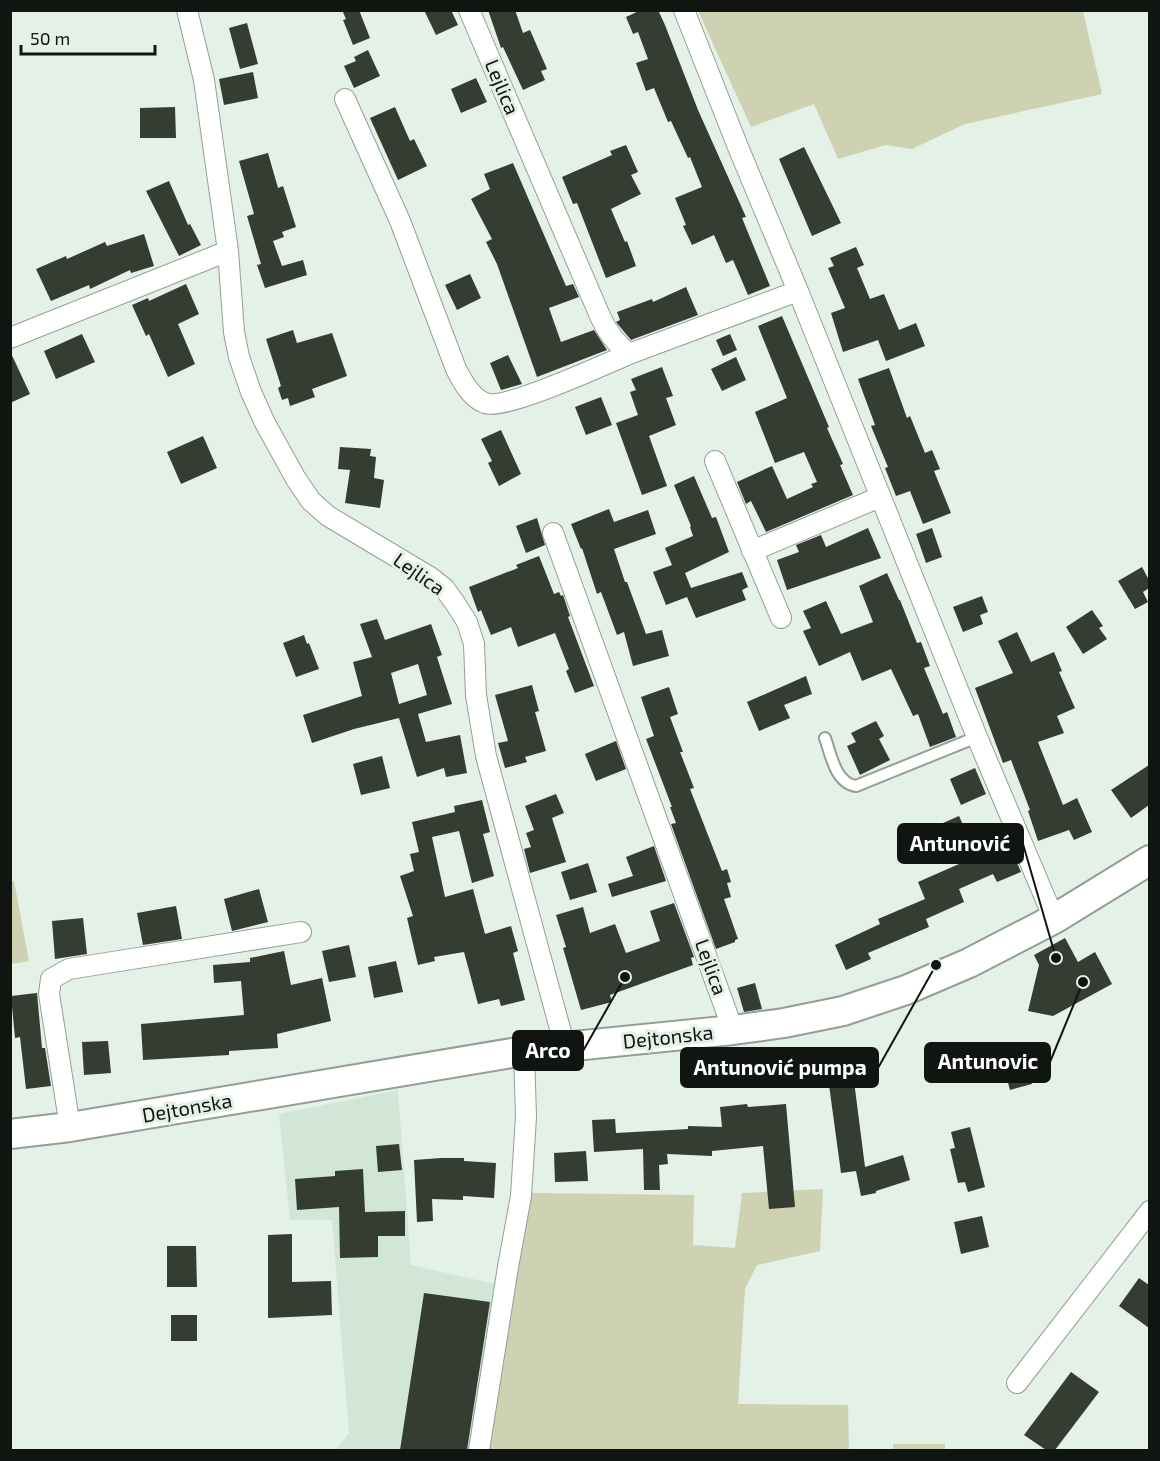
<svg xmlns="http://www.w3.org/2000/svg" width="1160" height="1461" viewBox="0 0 1160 1461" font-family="'Exo 2',sans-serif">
	<rect width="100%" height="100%" fill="#e3f1e7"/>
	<path fill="#d1e6d7" d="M398,1090L411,1265L504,1286L475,1450H336L349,1433L332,1220H290L279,1114Z"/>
	<path fill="#ced2b2" d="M698,11H1083L1102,94L965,124L912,149L886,145L838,159L814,104L751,127Z
		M11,881H14L29,961L11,964Z
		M823,1189L820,1251L757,1265L745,1289L738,1404L848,1405L849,1450H488L529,1193L694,1195L693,1245L735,1248L742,1193Z
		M893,1444H945V1450H893Z"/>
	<path fill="#353c31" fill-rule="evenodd" d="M342,10H359L370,38L353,45L343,20L346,19Z
		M424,10H451L458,25L436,35Z
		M488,10H515L523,33L530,30L547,69L541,71L545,80L523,90L503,47L501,48Z
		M641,10H658L665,25L698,110L746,217L742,218L770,286L748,295L733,260L726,263L714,235L692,245L683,226L686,225L675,198L702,187L690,157L688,158L671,121L668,122L654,88L646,91L636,63L648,59L638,32L633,34L626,17Z
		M247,23L258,64L240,69L229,28Z
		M368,50L380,76L354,88L344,66L356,61L354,57Z
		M253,72L258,98L224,105L219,79Z
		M476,78L487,102L461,113L451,89Z
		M175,107L176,138H140V108Z
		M395,107L410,141L414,139L427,166L398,180L370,118Z
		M626,145L638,172L631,175L641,194L611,209L625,242L627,241L636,266L606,278L577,203L573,204L562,177L612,155L610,151Z
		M804,147L841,223L812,236L779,159Z
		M268,153L278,188L283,186L296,227L282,232L284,237L273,241L282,266L303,260L307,275L265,288L257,265L261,264L247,216L254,214L239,161Z
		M513,163L566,286L573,284L579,297L549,308L561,342L594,330L607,350L537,377L497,264L486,242L492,239L471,199L490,189L484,174Z
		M169,181L188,225L190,224L201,245L179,256L146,191Z
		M144,234L154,266L131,273L130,270L90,289L89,285L51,301L36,269L66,256L67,259L105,242L107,246Z
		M856,247L864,265L857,268L870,299L884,294L899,330L916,323L925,346L886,361L878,340L843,352L831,313L845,308L828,268L834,266L830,258Z
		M470,274L481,298L457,310L445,285Z
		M186,284L199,314L178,324L195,364L168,377L149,334L146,336L132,305L148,298L149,301Z
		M686,287L698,315L631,340L616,322L620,320L617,312L652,299L653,302Z
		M782,316L829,427L827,428L843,464L840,465L853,495L766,532L751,501L746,504L737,482L772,466L787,499L813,487L811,484L817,482L804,452L775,463L755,412L787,398L758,326Z
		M293,330L297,343L332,333L347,376L312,389L315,397L290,406L288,398L282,400L278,388L281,386L266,339Z
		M82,334L95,362L56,379L44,351Z
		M730,334L737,350L723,356L716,340Z
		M10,351L30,394L10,403Z
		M508,355L522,384L501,390L490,363Z
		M736,357L746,380L722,391L711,369Z
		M662,367L673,396L666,398L676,425L649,436L667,486L642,495L616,423L638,415L630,392L636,390L631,379Z
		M889,368L907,418L910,416L925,453L932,450L940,469L934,471L951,513L923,524L910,491L896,496L885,468L888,467L871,426L875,425L858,379Z
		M601,397L612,425L586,435L575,407Z
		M501,430L521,474L499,486L488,463L492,461L481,439Z
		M203,436L217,468L181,484L167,452Z
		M340,447L371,449L370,456L376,457L374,478L384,480L380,508L345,503L350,470L338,469Z
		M694,476L712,518L716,517L729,552L685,573L691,588L742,572L748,587L742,590L746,600L696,618L687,597L666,605L653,572L672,565L665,548L693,536L690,527L691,526L674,485Z
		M609,509L614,522L648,510L656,534L614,549L625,582H627L646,634L662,630L669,656L633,666L624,632L617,635L601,592L597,594L582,548L581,549L571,524Z
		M537,518L545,545L526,553L516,526Z
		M868,528L881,558L787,590L777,560L799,552L796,545L821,535L826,547Z
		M932,528L942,557L926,563L916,534Z
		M539,556L554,594L559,592L561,596L563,595L570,616L568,617L594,686L575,693L566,671L569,669L555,633L518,647L511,627L491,635L481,610L478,612L469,587L518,568L516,565Z
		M1142,567L1149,580V588L1143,592L1148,602L1135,609L1118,581Z
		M887,573L899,600H900L917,643L921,642L930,666L924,668L943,714L947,712L956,737L930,747L918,714L913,716L891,669L862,681L850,652L819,666L803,631L811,628L803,611L826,601L841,634L873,622L859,586Z
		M982,596L988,612L980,615L983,624L963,632L953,607Z
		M1092,610L1103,626L1099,628L1107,639L1083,654L1066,627Z
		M377,619L385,640L431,624L442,655L437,657L452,704L418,714L426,742L460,735L467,773L446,777L444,768L417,777L399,718L354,729L312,743L303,715L362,696L353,662L372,657L360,624ZM418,664L427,695L399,704L391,673Z
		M1017,632L1031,662L1054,652L1062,671L1059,672L1075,708L1057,716L1064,733L1038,742L1063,805L1077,798L1092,832L1074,840L1069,830L1038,841L1028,811L1030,810L1011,760L1003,763L975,688L1013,673L998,641Z
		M304,635L307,644L309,643L319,669L296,677L283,643Z
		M806,676L812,694L784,705L790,718L759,731L747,702Z
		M532,685L539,711L535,712L546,751L525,757L527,762L505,768L498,743L508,741L495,695Z
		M669,687L678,714L670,717L683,752H680L694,788L690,789L722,871L727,869L731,882L727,883L731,897L724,899L738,939L735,940V942L716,949L671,824L676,823L670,807H672L646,739L654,736L641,697Z
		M876,721L884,736L879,739L890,760L860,775L847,746L856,742L851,733Z
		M616,741L626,769L596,781L585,754Z
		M382,756L390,788L361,795L353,764Z
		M1149,765V805L1131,818L1111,790Z
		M975,768L986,794L961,805L950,779Z
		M556,794L564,813L552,818L566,862L530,873L524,849L531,847L526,833L534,830L525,806Z
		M482,800L490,832L483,834L494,876L472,883L459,831L432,837L445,897L473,889L485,934L511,926L518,951L513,953L525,1000L501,1006L499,999L478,1004L464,952L434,957L435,961L418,965L407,918L413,916L400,876L414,871L410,854L419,852L412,822L455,812L454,806Z
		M959,816L976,853L1007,840L1021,872L997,882L993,874L959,889L964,902L926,919L929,927L868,953L871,959L846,970L835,945L880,924L878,919L925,899L918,882L959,864L958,861L960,860L943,823Z
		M654,846L666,881L612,897L608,884L633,876L626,857Z
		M588,863L597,892L570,900L561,872Z
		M259,889L268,922L232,931L224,899Z
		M674,903L694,957L691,958L693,965L610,995L612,1002L581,1010L563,948L566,947L556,915L583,907L590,933L615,924L626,953L660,941L650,911Z
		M176,906L182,939L143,945L137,913Z
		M83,918L87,954L55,959L52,921Z
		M1065,938L1078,962L1095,952L1112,984L1053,1016L1028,1011L1039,965L1034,955Z
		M349,945L356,977L329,982L322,951Z
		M284,951L291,985L322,978L331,1021L277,1034L278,1048L229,1051V1055L143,1060L141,1024L244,1015L241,981L214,983L213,965L250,962V958Z
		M396,961L403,992L374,998L368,967Z
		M755,983L762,1009L744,1012L737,988Z
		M37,993L42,1048H45L51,1086L26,1089L20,1037L15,1038L11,996Z
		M108,1041L111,1073L84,1075L82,1042Z
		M1028,1067L1032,1084L1010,1090L1005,1072Z
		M854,1081L865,1167L903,1155L910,1180L876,1191V1193L861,1196L856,1171L841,1173L829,1085Z
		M747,1104L748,1107L786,1104L795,1207L769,1209L763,1146L712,1151V1156L667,1154L668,1164L659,1165L660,1190H644L643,1149L594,1152L592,1120L615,1119L616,1133L688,1129V1126L722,1127L720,1107Z
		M970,1127L985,1187L968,1192L965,1182L958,1183L950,1149L955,1148L951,1132Z
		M399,1144L402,1170L378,1172L376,1146Z
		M586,1151L588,1181L555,1182L554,1153Z
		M441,1158H464V1161L496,1163L494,1198L463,1196V1200L432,1199L433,1221L417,1222L414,1160Z
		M363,1169L365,1212L405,1211V1236H378V1257L340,1258L339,1207L297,1210L295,1179L335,1176V1171Z
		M982,1216L989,1247L961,1254L954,1222Z
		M292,1234V1282L331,1281L332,1315L268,1318V1235Z
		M167,1246H196L197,1287H167Z
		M1139,1278L1149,1285V1328L1119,1306Z
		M424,1293L490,1302L467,1450H400Z
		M171,1315H197V1341H171Z
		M1071,1372L1099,1392L1055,1450H1046L1024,1435Z"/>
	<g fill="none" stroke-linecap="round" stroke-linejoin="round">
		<defs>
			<path id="lane" d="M825,738C831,754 835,783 856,786L977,737"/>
			<path id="street" d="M187,10L204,80L228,251L234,332L239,357L251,392L265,423L296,479L311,501L328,516L430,577L444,588L455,603L467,622L474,644L476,695L486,756L565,1047
				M469,10L600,316C607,332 615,343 629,354L798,291L977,737L1054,919
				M684,10L738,147L798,291
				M345,99L400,221L456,369C462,381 471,398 485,403C504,411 605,364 629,354
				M10,338L228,251
				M715,461L781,618
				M553,533L733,1030
				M752,551L880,497
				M70,1127L49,994L51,979L69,969L301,932
				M1017,1383L1150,1211
				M479,1450L508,1267L521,1196L526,1117L524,1051"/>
			<path id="secondary" d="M10,1134L70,1127L524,1051L733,1030L784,1023L843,1011L906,990L969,963L1054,919L1150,860"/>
		</defs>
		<use href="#lane" stroke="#939f96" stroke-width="14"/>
		<use href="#street" stroke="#939f96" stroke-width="22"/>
		<use href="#secondary" stroke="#939f96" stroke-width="32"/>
		<use href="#lane" stroke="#fff" stroke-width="10"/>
		<use href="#street" stroke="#fff" stroke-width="20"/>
		<use href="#secondary" stroke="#fff" stroke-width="28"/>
	</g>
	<g text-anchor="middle" stroke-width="6" stroke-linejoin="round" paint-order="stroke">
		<g font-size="20" fill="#101511" stroke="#e3f1e7">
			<text transform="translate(502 87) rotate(67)" y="7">Lejlica</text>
			<text transform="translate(419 574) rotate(35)" y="7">Lejlica</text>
			<text transform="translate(711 967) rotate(70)" y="7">Lejlica</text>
			<text transform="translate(668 1037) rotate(-6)" y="7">Dejtonska</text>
			<text transform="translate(187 1108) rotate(-10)" y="7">Dejtonska</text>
		</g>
	</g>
	<path fill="none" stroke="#101511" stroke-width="2" d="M1056 958L1023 844M625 977L583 1051M1083 982L1050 1062M936 965L878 1068"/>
	<g fill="#101511" stroke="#e3f1e7" stroke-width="2">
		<circle cx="1056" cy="958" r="6"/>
		<circle cx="625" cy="977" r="6"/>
		<circle cx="1083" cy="982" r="6"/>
		<circle cx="936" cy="965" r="6"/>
	</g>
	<g fill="#101511" stroke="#101511" stroke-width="2">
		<rect x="898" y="824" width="125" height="39" rx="6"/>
		<rect x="513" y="1031" width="70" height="39" rx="6"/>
		<rect x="925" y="1043" width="125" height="39" rx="6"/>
		<rect x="681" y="1048" width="197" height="39" rx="6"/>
	</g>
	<g font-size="21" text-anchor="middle" font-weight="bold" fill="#fff">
		<text x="960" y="851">Antunović</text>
		<text x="548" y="1058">Arco</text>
		<text x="988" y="1069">Antunovic</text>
		<text x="780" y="1075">Antunović pumpa</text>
	</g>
	<rect width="1160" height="1461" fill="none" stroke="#101511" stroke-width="24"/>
	<path d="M21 45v9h134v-9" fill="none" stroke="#101511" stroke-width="3"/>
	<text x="30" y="45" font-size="18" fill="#101511" stroke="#e3f1e7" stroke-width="4.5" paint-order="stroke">50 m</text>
</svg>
